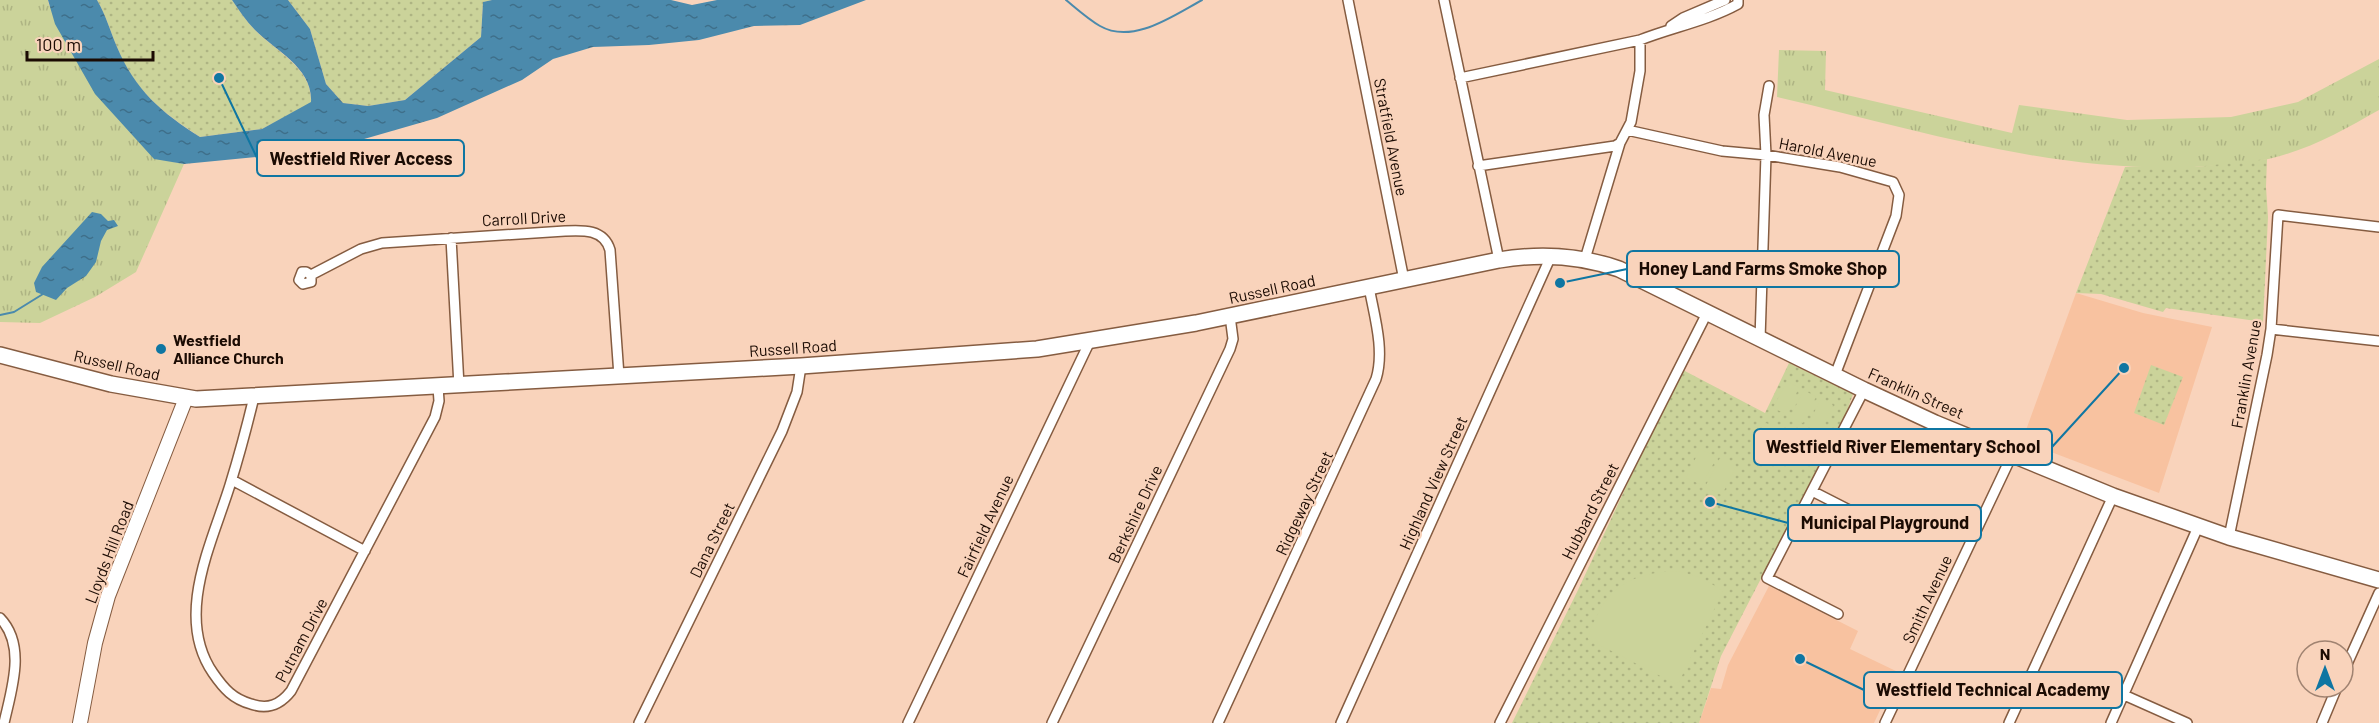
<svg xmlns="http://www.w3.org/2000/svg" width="2379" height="723" viewBox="0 0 2379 723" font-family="Barlow,sans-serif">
	<defs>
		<pattern id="grass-tufts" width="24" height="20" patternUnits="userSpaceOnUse" patternTransform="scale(1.5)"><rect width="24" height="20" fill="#cbd39a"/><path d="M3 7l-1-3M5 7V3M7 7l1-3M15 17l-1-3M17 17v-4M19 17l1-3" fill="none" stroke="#aeb483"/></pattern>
		<pattern id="park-dots" width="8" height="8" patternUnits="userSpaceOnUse" patternTransform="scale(1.5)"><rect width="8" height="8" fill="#cbd39a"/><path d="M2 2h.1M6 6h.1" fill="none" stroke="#aeb483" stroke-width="1.8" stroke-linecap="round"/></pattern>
		<pattern id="water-ripples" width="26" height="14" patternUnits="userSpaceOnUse" patternTransform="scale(1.5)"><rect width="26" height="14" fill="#4b8aac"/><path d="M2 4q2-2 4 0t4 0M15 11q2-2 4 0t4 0" fill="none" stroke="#3e6f8a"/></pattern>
	</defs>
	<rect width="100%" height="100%" fill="#f9d3bb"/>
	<path fill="#f8c2a0" d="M2076,293L2143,313L2212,327L2159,493L2022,441Z
		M1769,586L1858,631L1850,649L1898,672L1874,723H1699L1711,688L1721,689L1728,665Z"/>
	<path fill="url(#grass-tufts)" d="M0,0H48L49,5L154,158L184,164L136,272L95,297L40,323L0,322Z
		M1779,50L1826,51L1825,90L2012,133L2019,105L2127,120L2231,117L2298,102L2379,59V110C2347,128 2316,146 2280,156C2252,164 2223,165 2194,167C2052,173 1914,129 1777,97Z"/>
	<path fill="url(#park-dots)" d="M97,0H232C239,10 246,21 255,30C276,52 313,68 311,103L262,129L200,137C162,112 135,91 117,47C110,31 106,15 97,0Z
		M288,0H492L483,2L481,37L405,100L368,106L343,103L326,84L310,29Z
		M2267,159L2266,187L2268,217L2263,322L2166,308L2163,312L2101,294L2076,293L2125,167H2196Z
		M1789,363L1853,394L1846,414L1721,656L1699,723H1512L1578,590L1660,414L1683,370L1765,413Z
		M2151,365L2183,377L2164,425L2134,413Z"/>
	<path fill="#cbd39a" d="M1787,381L1799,388L1786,414L1773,408Z
		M1804,390L1816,397L1803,423L1790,417Z
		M1821,399L1833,405L1820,432L1807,426Z
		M1766,423L1779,429L1765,456L1753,450Z
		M1801,440L1813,446L1799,473L1787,467Z
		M1700,449L1717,457L1702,485L1686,478Z
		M1720,458L1736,466L1722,495L1705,487Z
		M1678,571L1702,578L1723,591L1679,682L1676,684L1588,639C1603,590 1626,573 1678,571Z"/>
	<path fill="url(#water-ripples)" d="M48,0H97C106,15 110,31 117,47C135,90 162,113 200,137L262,129L311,102C313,68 276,51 255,30C246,21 239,10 232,0H288L310,29L326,84L343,103L368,106L405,100L481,37L483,2L492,0H671L692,5L717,0H866L800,25L754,26L699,40L649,45L593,47L553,59L522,80L437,118L326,150L184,164L154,159L95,94L55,24Z
		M92,212L101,214L108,221L114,220L118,226L107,230L101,241L96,262L86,276L67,288L56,300L36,292L34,283L42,267Z"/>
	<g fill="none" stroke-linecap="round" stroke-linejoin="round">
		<path stroke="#4b8aac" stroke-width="2" d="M1066,0C1077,9 1088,19 1100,26C1133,45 1174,15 1202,0
			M0,315L14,312L43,294"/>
		<defs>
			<path id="street" d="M1348,0L1404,280
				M1444,0L1499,260
				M1671,26L1683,18L1725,0
				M1460,78L1640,40C1673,27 1707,21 1738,4V0
				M1627,130L1722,151L1766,155L1840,167L1893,182L1899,195L1896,216L1835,375
				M1478,166L1615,146L1620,143
				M451,238L459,386
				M1585,259L1620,143L1631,122L1640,71V40
				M311,275V282L303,284L299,280L302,272H306L311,275L361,249L382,243L565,231C583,230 604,229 610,250L619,376
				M2271,329L2379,341
				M1760,339L1766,155L1764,115L1769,86
				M254,397C247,426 239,456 230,485C212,543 174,616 213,673C224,689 233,699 251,704C268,710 280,705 291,691L435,417L439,401L438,387
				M232,480L365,551
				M1812,491L1900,536
				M2229,537L2267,355L2271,329L2278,215L2379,227
				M1838,614L1767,578L1864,390
				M0,618C27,646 11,691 4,723
				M2343,673L2379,593
				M2124,695L2187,723
				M639,723L782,431L797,392L801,366
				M908,723L1090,341
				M1052,723L1230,349L1233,339L1230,316
				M1218,723L1376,379C1385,350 1374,315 1369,287
				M1341,723L1551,256
				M1500,723L1707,313
				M1885,723L2012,455
				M2009,723L2113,496
				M2111,723L2198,527
				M2322,723L2337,687"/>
			<path id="secondary" d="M80,723L95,643L108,596L186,398"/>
			<path id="primary" d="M0,355L111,384L196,399L801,366L1037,349L1196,323L1499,260C1540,253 1579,255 1619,269L1864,390L1935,423L2113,496L2229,537L2379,580"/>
		</defs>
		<use href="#street" stroke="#855c41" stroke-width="12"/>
		<use href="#secondary" stroke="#855c41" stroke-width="16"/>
		<use href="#primary" stroke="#855c41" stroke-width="18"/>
		<use href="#street" stroke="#fff" stroke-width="9"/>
		<use href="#secondary" stroke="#fff" stroke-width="14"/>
		<use href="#primary" stroke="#fff" stroke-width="15"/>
	</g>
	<circle fill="#0f76a2" stroke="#f9d3bb" stroke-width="2" cx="161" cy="349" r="6"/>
	<g text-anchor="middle" stroke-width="4.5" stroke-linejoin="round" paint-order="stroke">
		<g font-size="16" fill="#1b0b03" stroke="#f9d3bb">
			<text transform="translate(1391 137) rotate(79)" y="6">Stratfield Avenue</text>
			<text transform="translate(1828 152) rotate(11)" y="6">Harold Avenue</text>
			<text transform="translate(524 218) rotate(-3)" y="6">Carroll Drive</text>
			<text transform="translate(1272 289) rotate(-12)" y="6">Russell Road</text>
			<text transform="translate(793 348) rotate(-4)" y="6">Russell Road</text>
			<text transform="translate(117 365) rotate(13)" y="6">Russell Road</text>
			<text transform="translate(2246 374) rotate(-80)" y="6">Franklin Avenue</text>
			<text transform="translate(1916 393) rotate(24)" y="6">Franklin Street</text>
			<text transform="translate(1433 483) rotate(-66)" y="6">Highland View Street</text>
			<text transform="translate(1304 503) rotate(-65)" y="6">Ridgeway Street</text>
			<text transform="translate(1590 511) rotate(-63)" y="6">Hubbard Street</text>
			<text transform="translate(1135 514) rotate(-65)" y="6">Berkshire Drive</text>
			<text transform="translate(985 526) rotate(-65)" y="6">Fairfield Avenue</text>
			<text transform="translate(712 540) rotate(-64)" y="6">Dana Street</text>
			<text transform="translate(109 552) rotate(-69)" y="6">Lloyds Hill Road</text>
			<text transform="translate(1927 599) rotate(-65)" y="6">Smith Avenue</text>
			<text transform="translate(301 640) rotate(-62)" y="6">Putnam Drive</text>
		</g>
		<g font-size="16" font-weight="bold" fill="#1b0b03" stroke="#f9d3bb" text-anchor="start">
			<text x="173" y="346">Westfield<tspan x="173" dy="18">Alliance Church</tspan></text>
		</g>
	</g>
	<path fill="none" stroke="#0f76a2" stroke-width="2" d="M219 78L257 158M1560 283L1627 269M2124 368L2052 447M1710 502L1788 523M1800 659L1864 690"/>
	<g fill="#0f76a2" stroke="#f9d3bb" stroke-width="2">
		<circle cx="219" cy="78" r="6"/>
		<circle cx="1560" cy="283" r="6"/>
		<circle cx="2124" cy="368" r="6"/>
		<circle cx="1710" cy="502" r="6"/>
		<circle cx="1800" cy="659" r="6"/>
	</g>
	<g fill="#f9d3bb" stroke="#0f76a2" stroke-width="2">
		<rect x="257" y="140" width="207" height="36" rx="6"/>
		<rect x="1627" y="251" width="272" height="36" rx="6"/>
		<rect x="1754" y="429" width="298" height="36" rx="6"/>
		<rect x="1788" y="505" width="193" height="36" rx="6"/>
		<rect x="1864" y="672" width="258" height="36" rx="6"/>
	</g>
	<g font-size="18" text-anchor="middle" font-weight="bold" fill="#1b0b03">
		<text x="361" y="165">Westfield River Access</text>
		<text x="1763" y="275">Honey Land Farms Smoke Shop</text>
		<text x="1903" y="453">Westfield River Elementary School</text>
		<text x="1885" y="529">Municipal Playground</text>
		<text x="1993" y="696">Westfield Technical Academy</text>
	</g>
	<g transform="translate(2325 669)"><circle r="28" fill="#f9d3bb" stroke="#a08371" stroke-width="1.5"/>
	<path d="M0-4.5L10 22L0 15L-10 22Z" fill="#0f76a2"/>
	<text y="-9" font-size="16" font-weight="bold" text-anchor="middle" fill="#1b0b03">N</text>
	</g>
	<path d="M27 51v9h126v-9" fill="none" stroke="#1b0b03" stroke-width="3"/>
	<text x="36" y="51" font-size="18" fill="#1b0b03" stroke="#f9d3bb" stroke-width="4.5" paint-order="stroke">100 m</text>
</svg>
